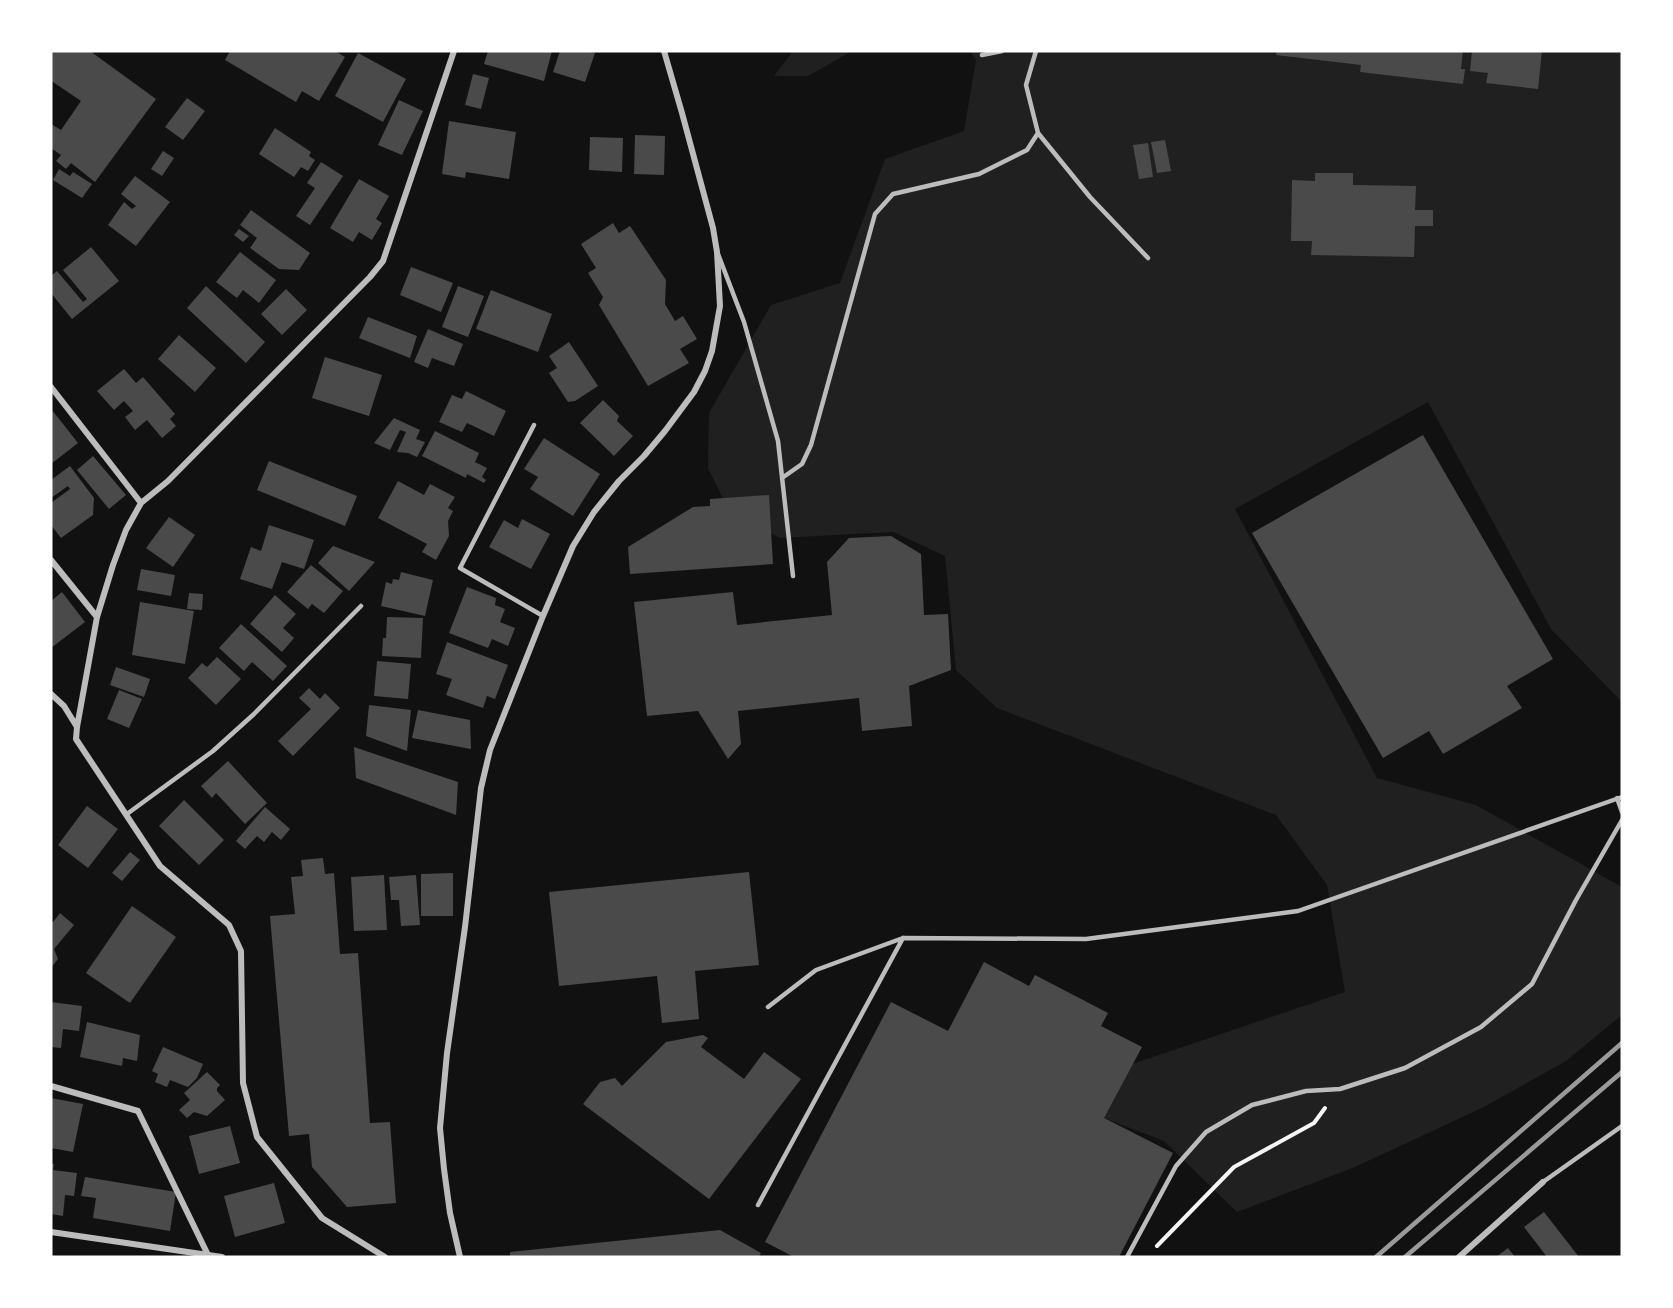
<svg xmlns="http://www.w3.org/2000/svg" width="1673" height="1308" viewBox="0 0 1673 1308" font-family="'Open Sans',sans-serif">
	<rect width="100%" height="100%" fill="#111"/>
	<path fill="#202020" d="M793,51H852L808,76H774Z
		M970,51H1622V702L1551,629L1428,402L1235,509L1377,778L1476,805L1622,887V1015L1566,1061L1484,1107L1355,1167L1237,1212L1164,1141L1104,1118L1097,1076L1345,992L1327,885L1276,815L997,708L956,670L945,556L893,532L780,538L727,507L708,468L709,413L771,305L840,283L885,159L964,131L976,60Z"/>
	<path fill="#4a4a4a" d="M51,51H90L156,99L95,182L71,163L66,169L56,161L61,155L51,148V124L61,130L81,101L53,82L51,83Z
		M230,51H335L345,57L319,101L302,91L296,102L225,60Z
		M488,51H552L544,81L484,64Z
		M560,51H588L595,53L585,82L553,72Z
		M1277,51H1463L1461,69H1465L1463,84L1360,72L1361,65L1276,55Z
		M1472,51H1542L1538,89L1486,83L1488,73L1470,71Z
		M358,53L406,79L383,122L335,96Z
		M473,74L489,78L481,109L465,105Z
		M187,98L205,111L183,140L165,127Z
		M399,100L423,111L402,155L378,145Z
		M449,121L516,132L509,179L466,172L465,178L442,174Z
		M275,128L311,152L309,156L315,160L308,171L301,167L294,177L259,154Z
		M635,135L665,136L664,175L634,174Z
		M590,137L623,138L622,172L589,170Z
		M1165,140L1171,171L1157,173L1151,142Z
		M1148,143L1153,177L1139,179L1133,145Z
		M163,151L174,158L162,176L151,169Z
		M321,162L343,176L310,225L296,216L315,188L307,183Z
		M59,169L70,176L73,172L92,184L82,198L53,180Z
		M1315,173H1353V185L1416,186L1415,210H1433V226H1415L1414,257L1311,255L1312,241H1291L1292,180L1315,181Z
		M135,176L170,202L136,246L108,225L124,202L132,209L136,206L121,194Z
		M359,179L389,196L376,219L382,223L372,240L359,232L353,242L330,228Z
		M251,210L310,253L299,270L279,269L250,248L257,238L240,225Z
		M613,223L619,233L630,226L666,280L665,304L675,321L683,316L697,339L680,349L689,363L648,386L599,305L603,297L588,273L596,268L581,244Z
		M239,229L249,236L243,242L234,235Z
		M91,247L119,281L72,319L51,293V276L57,271L83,302L87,299L63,270Z
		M240,252L276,280L259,303L243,290L237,298L216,282Z
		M411,267L453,283L441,312L400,295Z
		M206,286L265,342L246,363L187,308Z
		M458,286L484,296L468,337L442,327Z
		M286,289L307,310L282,335L261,314Z
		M491,290L552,314L538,352L476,329Z
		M368,317L417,336L410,358L359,338Z
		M428,329L463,344L454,366L432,358L428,368L414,362Z
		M179,335L216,368L195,392L158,359Z
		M569,342L598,386L575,401L568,402L549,373L557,368L549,356Z
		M325,357L382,375L369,416L312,398Z
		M124,369L136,383L143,377L175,414L170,419L176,426L162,438L147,420L135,430L125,417L133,411L124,401L114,410L97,391Z
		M466,391L506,411L494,436L467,423L462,432L439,422L452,395L462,399Z
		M603,400L619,416L617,421L633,436L614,456L580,423Z
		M52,410L78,443L51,464V411Z
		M394,418L420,430L416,439L425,442L417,457L408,453L397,452L406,432L400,430L390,450L374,443Z
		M435,431L479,453L475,462L487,468L482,477L486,480L484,483L467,474L466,478L422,456Z
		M1423,435L1553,659L1507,686L1522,708L1443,754L1429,731L1383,758L1252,533Z
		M544,438L600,474L573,516L530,489L538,477L524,469Z
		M93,456L126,495L109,509L77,470Z
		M269,461L357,496L345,526L257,490Z
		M70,466L94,498L93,515L61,538L51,525V503L70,489L68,486L51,498V480Z
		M398,481L424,495L430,484L455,497L448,508L453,511L448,521L449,536L436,560L422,552L427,544L378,518Z
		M769,495L773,564L630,574L628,547L693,507L710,506V499Z
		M169,517L195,535L173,567L146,548Z
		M522,519L550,534L531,569L489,547L504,520L518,528Z
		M269,525L314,540L304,569L282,562L272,589L240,579L251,547L261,551Z
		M891,536L921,554L924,615L948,614L951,670L909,686L912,726L862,731L859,698L738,711L741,744L728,759L698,711L647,716L634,602L733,592L737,625L832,615L827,562L849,538Z
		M333,546L375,562L349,591L318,563Z
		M311,565L343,591L324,613L312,604L308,609L287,592Z
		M141,569L175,575L171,596L137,590Z
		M401,572L433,580L425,616L381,606L386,582L392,584L393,579L399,580Z
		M467,587L496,598L495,605L505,609L500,622L515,628L508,646L492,639L488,648L449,633Z
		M62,592L85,622L51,648V601Z
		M189,593L203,594L202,610L187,609Z
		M275,595L296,614L283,628L294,638L282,652L250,624Z
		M140,602L194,611L185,664L132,655Z
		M387,617L423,618L421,658L382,656L383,638H386Z
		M241,624L287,666L273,681L252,662L244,671L219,648Z
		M447,642L508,665L495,699L487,696L483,708L446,695L452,679L436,674Z
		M217,657L241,679L216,705L188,678L202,663L207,667Z
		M377,661L411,664L408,699L374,696Z
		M116,667L150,679L144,697L110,685Z
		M309,688L320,699L325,693L340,708L293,756L278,741L311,709L299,698Z
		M119,690L142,699L129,728L107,719Z
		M369,705L411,710L407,751L366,736Z
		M418,710L470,720L471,749L412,738Z
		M354,747L458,782L456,815L356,778Z
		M228,761L267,803L245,824L216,793L212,798L201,786Z
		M184,800L224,840L199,865L159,826Z
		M87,806L118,829L88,868L58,845Z
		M265,807L290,829L281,840L272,832L264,842L257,836L245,849L236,841Z
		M130,852L140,860L122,881L112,873Z
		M323,858L325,874L334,873L340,954L358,953L370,1123L390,1122L396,1203L347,1207L312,1167L309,1134L289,1136L270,916L295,914L291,877L303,876L301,860Z
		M749,872L759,965L695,971L699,1019L662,1023L657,976L559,986L549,892Z
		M453,873V916H421V874Z
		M384,875L387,930L354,931L351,877Z
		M416,875L420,925L401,926L399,900H391L389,877Z
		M132,906L176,937L130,1003L86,973Z
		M60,913L74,925L54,949L58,959L51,968V921L53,922Z
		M984,962L1029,986L1035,975L1108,1013L1101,1026L1142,1047L1104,1118L1173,1153L1119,1257H794L765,1242L891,1002L948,1031Z
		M51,1002L82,1006L79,1031L63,1029L61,1048L51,1047Z
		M87,1022L140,1035L137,1061L123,1058L122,1066L80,1057Z
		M703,1035L708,1038L701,1047L744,1079L764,1052L801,1079L709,1199L583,1104L600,1082L615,1078L622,1086L666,1042Z
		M163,1047L203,1064L197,1078L188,1087L170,1080L167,1087L155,1082L158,1074L152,1071Z
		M207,1072L220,1085L217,1088V1091L225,1100L207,1116L194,1112L187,1118L179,1110L190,1100L184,1093Z
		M51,1098L83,1104L73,1152L51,1148Z
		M230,1126L240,1163L199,1174L189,1136Z
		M51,1164H54L53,1170L77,1173L74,1196L65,1195L63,1216L51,1214Z
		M85,1177L176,1192L170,1231L93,1218L96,1198L81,1196Z
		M274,1183L285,1223L235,1237L224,1196Z
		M1544,1212L1579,1257H1547L1524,1227Z
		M720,1230L761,1253L759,1257H510V1252Z
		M1508,1248L1515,1257H1496Z"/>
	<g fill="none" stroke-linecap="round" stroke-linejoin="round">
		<path stroke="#f5f5f5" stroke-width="4" d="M1157,1246L1234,1167L1314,1123L1325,1108"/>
		<path stroke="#bcbcbc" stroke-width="4.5" d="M1036,51L1026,85L1038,133L1090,197L1148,258
			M982,55L1002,51
			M718,254L744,322L778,441L793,576
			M534,425L460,568L543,616
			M782,478L802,464L811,445L875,214L893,194L979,174L1027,150L1038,133
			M1617,798L1622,812
			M127,814L213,751L254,714L361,606
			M768,1007L816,970L903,938L1086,939L1298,911L1622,797
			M1543,1182L1622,1126
			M758,1205L903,938
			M1127,1257L1176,1166L1206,1132L1252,1105L1306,1091L1340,1089L1405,1068L1481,1027L1532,984L1576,900L1622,820"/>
		<path stroke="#bcbcbc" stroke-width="6" d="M51,387L141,503
			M51,560L97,617
			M51,694L64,706L77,727
			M51,1086L138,1111L208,1255
			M51,1232L222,1257
			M385,1257L322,1218L257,1137L243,1083L241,951L229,925L160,866L76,739L77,727L97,617L113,565L126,530L141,503L168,481L370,277L383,261L454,51
			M460,1257L450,1213L444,1169L440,1128L447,1053L465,927L481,788L490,750L543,616L573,546L594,512L619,481L644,456L665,431L694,392L705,371L712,351L720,306L717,252L713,228L682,113L664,51
			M1459,1257L1543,1182"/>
		<path stroke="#9a9a9a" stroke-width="4.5" d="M1376,1257L1622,1043
			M1405,1257L1622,1072"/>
	</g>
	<rect width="1673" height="1308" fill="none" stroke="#ffffff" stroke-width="105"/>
</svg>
